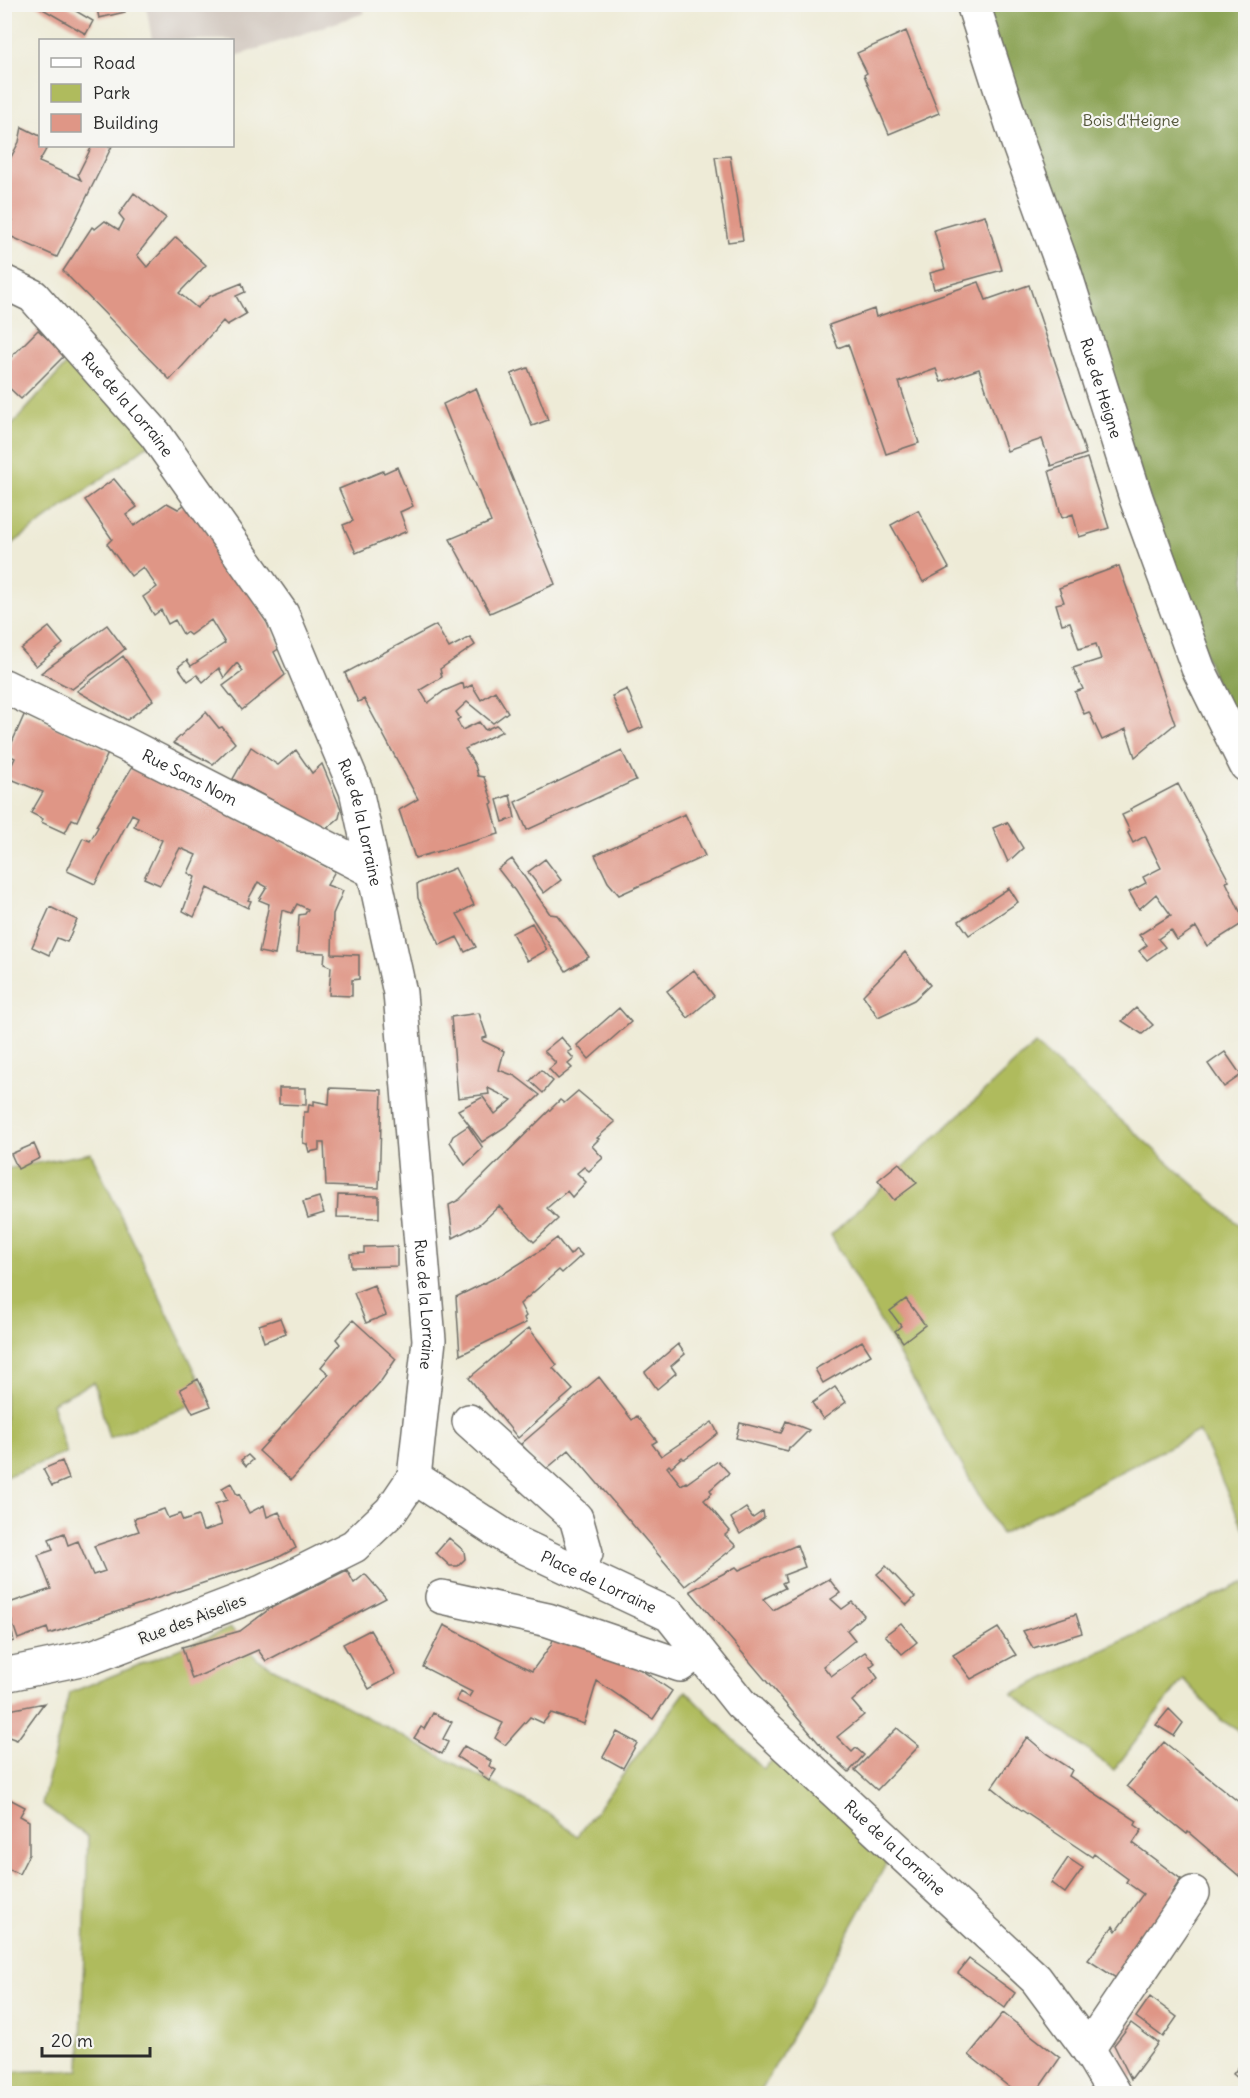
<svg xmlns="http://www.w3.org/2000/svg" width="1250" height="2098" viewBox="0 0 1250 2098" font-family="Delius,sans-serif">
	<rect width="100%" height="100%" fill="#f6f6f2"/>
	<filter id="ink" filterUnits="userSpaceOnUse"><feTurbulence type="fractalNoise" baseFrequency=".0167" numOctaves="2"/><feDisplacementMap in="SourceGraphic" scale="12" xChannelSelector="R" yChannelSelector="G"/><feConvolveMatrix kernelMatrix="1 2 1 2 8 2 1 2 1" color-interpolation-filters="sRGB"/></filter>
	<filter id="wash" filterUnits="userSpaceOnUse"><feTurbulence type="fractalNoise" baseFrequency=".008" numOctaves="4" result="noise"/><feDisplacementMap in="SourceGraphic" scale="24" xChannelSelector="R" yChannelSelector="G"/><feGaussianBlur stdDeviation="1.35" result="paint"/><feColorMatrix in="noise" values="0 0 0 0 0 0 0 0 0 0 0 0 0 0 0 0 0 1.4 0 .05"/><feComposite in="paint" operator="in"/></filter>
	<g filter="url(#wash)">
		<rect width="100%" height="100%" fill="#eeebd7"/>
		<path fill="#cdc2b9" d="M361,5L365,13L233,57L232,40H152L146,5Z"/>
		<path fill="#afbb5d" stroke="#6d7344" stroke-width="1.5" d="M80,349L158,438L5,549V433Z
			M1035,1044L1245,1230V1531L1199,1431L1001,1534L831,1235Z
			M91,1153L208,1398L109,1438L94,1382L52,1403L66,1453L5,1477V1169Z
			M1245,1582V1735L1221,1720L1183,1679L1114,1770L1012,1694Z
			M231,1628L258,1660L548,1813L577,1836L686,1691L763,1769L787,1747L895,1848L760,2093L5,2094L4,2072L80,2070L88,1837L42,1804L69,1693Z"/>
		<path fill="#8ba354" stroke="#5b6740" stroke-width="1.5" d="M973,5H1245V765Z"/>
		<g id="blocks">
			<path fill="#df9686" d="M34,4H64L93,21L86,34Z
				M96,4H123L125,12L99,18Z
				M906,31L939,113L889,134L864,75L867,73L857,53Z
				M22,127L40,136V146H48L39,162L81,180L78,174L92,146H112L57,257L5,234L12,221L4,218V157L10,159L19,142Z
				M730,156L743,240L728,242L715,157Z
				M134,193L166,218L137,255L147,267L176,237L206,265L179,293L197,308L210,296L242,283L245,292L236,296L246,314L227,325L223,321L170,380L63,271L92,227L95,229L105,221L119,230L124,220L119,214Z
				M985,215L1002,270L934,289L930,273L945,269L934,230Z
				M979,282L986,300L1029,285L1086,454L1051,466L1042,439L1007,451L979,369L941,382L936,369L899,382L919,443L886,454L848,344L838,348L829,325L874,309L876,317Z
				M38,330L65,355L21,399L4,383V364Z
				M528,368L548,420L532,426L511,374Z
				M476,388L555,584L490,613L450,539L491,522L443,404Z
				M1087,458L1109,528L1079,537L1073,514L1062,518L1049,471Z
				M397,467L413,506L400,512L407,531L356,553L343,525L353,521L339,489L383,471L384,473Z
				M114,479L137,507L126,515L134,526L167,503L178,509L188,502L242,579L268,623L280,648L274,652L285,675L242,710L223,686L243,671L237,663L224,678L219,668L203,682L197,675L188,681L178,667L187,660L191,666L225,643L211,620L190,635L186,632L183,634L175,620L168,624L161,610L154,615L143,597L157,587L143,567L131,576L107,544L112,539L85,500Z
				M918,510L949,568L923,582L891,525Z
				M1119,566L1175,724L1135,757L1126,729L1102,740L1089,712L1084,714L1075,692L1083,689L1073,668L1101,659L1096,644L1079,649L1070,622L1062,624L1056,604L1064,602L1059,588Z
				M107,625L125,649L72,689L41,673Z
				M436,625L449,648L470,637L475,645L440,669L442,677L420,690L428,703L444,691L463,683L464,689L472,685L481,700L495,691L508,712L493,723L467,702L456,712L460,718L457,720L462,730L479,722L485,730L496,725L503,731L465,749L475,765L478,776L484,777L493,803L491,804L499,834L415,858L399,810L418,799L364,699L358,702L345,673Z
				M49,627L63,644L36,666L21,649Z
				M123,656L153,700L127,720L77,691Z
				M627,689L643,727L629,733L612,696Z
				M206,712L219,728L222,727L235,743L213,764L173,743Z
				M25,713L109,751L77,821L72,819L65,833L41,822L43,819L31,813L43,792L6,777L15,758L7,754Z
				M251,747L278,765L296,750L312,773L322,764L341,809L339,818L326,829L233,779Z
				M622,751L636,780L527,830L515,802Z
				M134,764L335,871L327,885L343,891L333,914L332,954L359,955V979L352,980V996L329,995L331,967L324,964L325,953L297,952L299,915L305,914L308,909L297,904L292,913L282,910L275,955L259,952L269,904L259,900L267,887L258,882L248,900L251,901L248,908L207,888L194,917L183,911L195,877L188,873L196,855L180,848L160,885L144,878L162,840L134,826L138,817L132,814L95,884L67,871L83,838L90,841L98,827L96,826Z
				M1178,784L1229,881L1226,882L1245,922L1207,946L1196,927L1177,940L1171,930L1158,939L1165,947L1147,960L1139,951L1147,945L1139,935L1171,915L1156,894L1139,909L1129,892L1146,883L1143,877L1161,868L1145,836L1133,843L1128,833L1130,831L1122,815L1131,811L1130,809Z
				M510,795L515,818L503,822L497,800Z
				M685,814L705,856L619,895L608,882L595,855Z
				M1007,822L1023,848L1008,862L993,828Z
				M512,859L550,914L557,915L589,957L566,971L515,891L498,869Z
				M545,859L561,880L544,893L528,872Z
				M455,868L474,905L457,914L476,947L465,952L457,937L440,945L418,898L417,884Z
				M1009,888L1018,902L969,935L959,921Z
				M50,907L77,920L67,942L57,938L49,955L32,947Z
				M532,923L547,950L527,961L512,933Z
				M905,952L930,985L914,1000L878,1017L863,995Z
				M694,970L714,996L688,1018L667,991Z
				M619,1008L631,1022L589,1059L577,1045Z
				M1136,1008L1153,1025L1142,1034L1122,1021Z
				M479,1013L487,1037L483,1038V1041L504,1051L499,1070L515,1076L540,1095L505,1127L482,1142L458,1110L483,1097L495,1114L512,1100L488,1088L489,1094L458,1098L451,1017Z
				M561,1037L572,1050L568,1052L574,1059L568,1064L572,1068L558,1079L549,1069L556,1063L544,1051Z
				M1225,1052L1241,1075L1224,1087L1208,1064Z
				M541,1070L553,1081L543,1093L530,1081Z
				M279,1088H306V1105L279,1104Z
				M330,1088L382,1090L379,1188L326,1186L324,1143H319V1150L309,1152L307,1144L303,1143L304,1112H308L309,1104L314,1105V1101L329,1104Z
				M578,1091L615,1122L597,1138L599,1139L592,1146L603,1158L589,1171L584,1167L577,1173L586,1182L572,1197L567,1191L547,1208L558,1219L534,1242L499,1206L480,1224L453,1238L449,1205L459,1200L560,1100L564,1103Z
				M468,1126L483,1148L465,1165L450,1142L453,1136Z
				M34,1144L40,1158L18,1169L11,1154Z
				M899,1163L917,1183L894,1200L878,1180Z
				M338,1195L379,1196V1218L337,1217Z
				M319,1197L324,1213L308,1218L303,1202Z
				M557,1238L570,1255L576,1249L582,1255L562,1273L559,1270L520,1304L526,1316L524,1318L526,1323L460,1355L456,1297L503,1274L540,1251Z
				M397,1246V1266L351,1267L350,1254L364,1253V1247Z
				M374,1285L386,1315L366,1323L354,1293Z
				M906,1299L925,1325L903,1342L895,1331L901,1326L890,1311Z
				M280,1318L286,1333L264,1342L259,1325Z
				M353,1320L396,1359L381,1381L291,1480L259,1451L329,1374L321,1367L340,1344L336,1339Z
				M529,1328L557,1365L553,1368L573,1390L518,1438L469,1378Z
				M862,1341L871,1355L823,1383L815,1369Z
				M678,1344L685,1354L671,1366L676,1373L657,1389L645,1372Z
				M599,1377L632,1420L637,1416L657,1441L652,1444L661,1456L712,1422L718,1433L697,1450L684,1459L682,1457L671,1467L669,1465L667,1467L681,1485L686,1482L687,1483L718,1461L729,1473L710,1490L712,1493L704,1500L730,1531L725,1535L736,1546L685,1586L569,1450L545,1470L521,1444Z
				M198,1379L211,1406L193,1413L180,1389Z
				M835,1387L846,1402L823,1419L812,1403Z
				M786,1421L809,1430L792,1447H789L788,1451L736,1438L740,1423L781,1433Z
				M248,1455L253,1460L246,1466L241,1460Z
				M62,1461L69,1479L52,1486L43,1469Z
				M231,1483L237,1495L239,1494L249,1513L264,1505L267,1517L279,1512L296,1548L281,1556L254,1566L80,1624L49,1634L47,1628L18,1639L6,1604L51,1589L38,1555L53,1550L49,1539L64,1533L68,1545L78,1541L93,1575L105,1571L94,1546L139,1531L134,1519L164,1509L168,1518L180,1514L183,1521L198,1516L203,1531L222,1525L215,1504L227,1500L222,1488Z
				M746,1508L753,1518L763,1511L764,1518L740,1534L731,1518Z
				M449,1538L464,1551L465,1559L458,1566H450L436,1553Z
				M797,1545L805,1567L784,1575L786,1581L782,1583L785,1588L763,1599L773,1610L829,1579L840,1593L831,1599L842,1609L852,1602L864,1615L847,1630L855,1640L823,1666L831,1676L865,1652L875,1663L870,1667L878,1678L852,1701L864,1715L837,1737L852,1752L856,1748L864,1755L849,1772L823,1748L690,1591L736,1567L739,1570Z
				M886,1566L915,1597L907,1605L877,1574Z
				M347,1570L354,1583L365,1574L386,1598L266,1661L258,1650L192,1679L182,1647L240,1631L271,1608Z
				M5,1603L14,1641L4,1644V1604Z
				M1076,1614L1082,1633L1033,1648L1023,1631Z
				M901,1623L917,1642L902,1654L885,1635Z
				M444,1625L532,1671L551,1645L557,1629L607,1647L672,1691L653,1719L597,1681L584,1724L551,1713L543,1723L530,1717L505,1745L495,1738L503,1723L456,1701L461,1692L469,1697L472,1692L423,1667Z
				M998,1628L1016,1655L971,1679L953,1655Z
				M370,1630L396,1674L369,1689L343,1644Z
				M44,1703L17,1740L6,1736L4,1711Z
				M1169,1709L1183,1723L1174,1736L1156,1725Z
				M433,1713L452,1722L443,1739L448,1742L442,1754L414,1738L421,1727L424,1729Z
				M897,1728L919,1746L877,1790L855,1770Z
				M617,1732L637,1743L623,1768L603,1757Z
				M1027,1737L1047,1754L1072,1770L1069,1776L1137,1821L1135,1825L1142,1830L1133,1843L1181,1879L1172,1892L1176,1895L1119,1980L1088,1960L1113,1926L1116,1931L1143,1894L1126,1882L1128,1879L1094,1854L1092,1857L1014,1805L992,1787Z
				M1164,1742L1245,1807V1881L1188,1832L1187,1834L1127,1786Z
				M464,1746L491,1761L489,1766L496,1770L489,1781L482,1776L483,1774L457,1757Z
				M4,1796L25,1807L20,1816L29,1821V1854L19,1874L4,1867Z
				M1068,1858L1083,1868L1065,1893L1051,1883Z
				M969,1959L1015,1993L1005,2008L958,1973Z
				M1150,1997L1177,2017L1163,2037L1136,2017Z
				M1003,2013L1060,2058L1035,2094H1018L969,2055Z
				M1131,2023L1158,2043L1131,2079L1114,2045Z
				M1245,2059V2084L1233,2074Z"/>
		</g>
	</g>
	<g filter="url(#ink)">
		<use href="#blocks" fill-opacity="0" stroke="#6f6e67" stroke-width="1.5"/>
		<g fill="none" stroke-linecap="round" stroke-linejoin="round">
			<defs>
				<g id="minor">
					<path id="s1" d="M973,4L1017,140L1064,270L1136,498L1198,668L1246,765"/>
					<path id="s2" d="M4,282L33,296L155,434L282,614L356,790L400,993L429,1340L414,1477L391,1511L354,1546L262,1592L95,1656L4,1675"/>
					<path id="s3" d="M4,686L125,744L373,871"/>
					<path d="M469,1421L576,1518L586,1553L576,1571"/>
					<path id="s4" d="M414,1477L512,1541L670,1615L740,1703L1036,1979L1088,2049L1115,2094"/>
					<path d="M442,1597L548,1620L680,1665L698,1651"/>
					<path d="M1088,2049L1193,1893"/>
				</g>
			</defs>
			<use href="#minor" stroke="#6f6e67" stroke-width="36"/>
			<use href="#minor" stroke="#fff" stroke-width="33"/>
		</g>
	</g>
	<g text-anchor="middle" stroke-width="4.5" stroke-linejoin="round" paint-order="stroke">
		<g font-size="16" fill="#53563a" stroke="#f6f6f2">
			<text x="1131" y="126">Bois d'Heigne</text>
		</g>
		<g font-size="16" fill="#2b2b2b" stroke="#f6f6f2">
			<text dy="6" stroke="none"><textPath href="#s1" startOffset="405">Rue de Heigne</textPath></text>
			<text dy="6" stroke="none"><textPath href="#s2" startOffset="176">Rue de la Lorraine</textPath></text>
			<text dy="6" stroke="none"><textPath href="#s3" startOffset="207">Rue Sans Nom</textPath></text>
			<text dy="6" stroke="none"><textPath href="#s2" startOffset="660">Rue de la Lorraine</textPath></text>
			<text dy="6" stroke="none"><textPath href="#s2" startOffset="1148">Rue de la Lorraine</textPath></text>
			<text dy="6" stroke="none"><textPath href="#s4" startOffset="213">Place de Lorraine</textPath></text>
			<text transform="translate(192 1619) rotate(-21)" y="6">Rue des Aiselies</text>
			<text dy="6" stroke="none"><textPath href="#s4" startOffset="616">Rue de la Lorraine</textPath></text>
		</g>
	</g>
	<rect width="1250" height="2098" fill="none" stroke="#f6f6f2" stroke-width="24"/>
	<rect x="39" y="39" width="195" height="108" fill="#f6f6f2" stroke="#a5a5a2" stroke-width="1.5"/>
	<rect x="51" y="58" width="30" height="9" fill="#ffffff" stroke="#a5a5a2" stroke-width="1.5"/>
	<text x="93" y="69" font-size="18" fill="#2b2b2b">Road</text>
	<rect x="51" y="84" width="30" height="18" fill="#afbb5d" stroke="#a5a5a2" stroke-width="1.5"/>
	<text x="93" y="99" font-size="18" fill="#2b2b2b">Park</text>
	<rect x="51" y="114" width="30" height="18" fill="#df9686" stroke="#a5a5a2" stroke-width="1.5"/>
	<text x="93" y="129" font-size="18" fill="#2b2b2b">Building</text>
	<path d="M42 2047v9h108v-9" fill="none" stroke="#2b2b2b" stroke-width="3"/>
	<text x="51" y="2047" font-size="18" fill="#2b2b2b" stroke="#f6f6f2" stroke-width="4.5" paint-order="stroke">20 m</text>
</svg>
